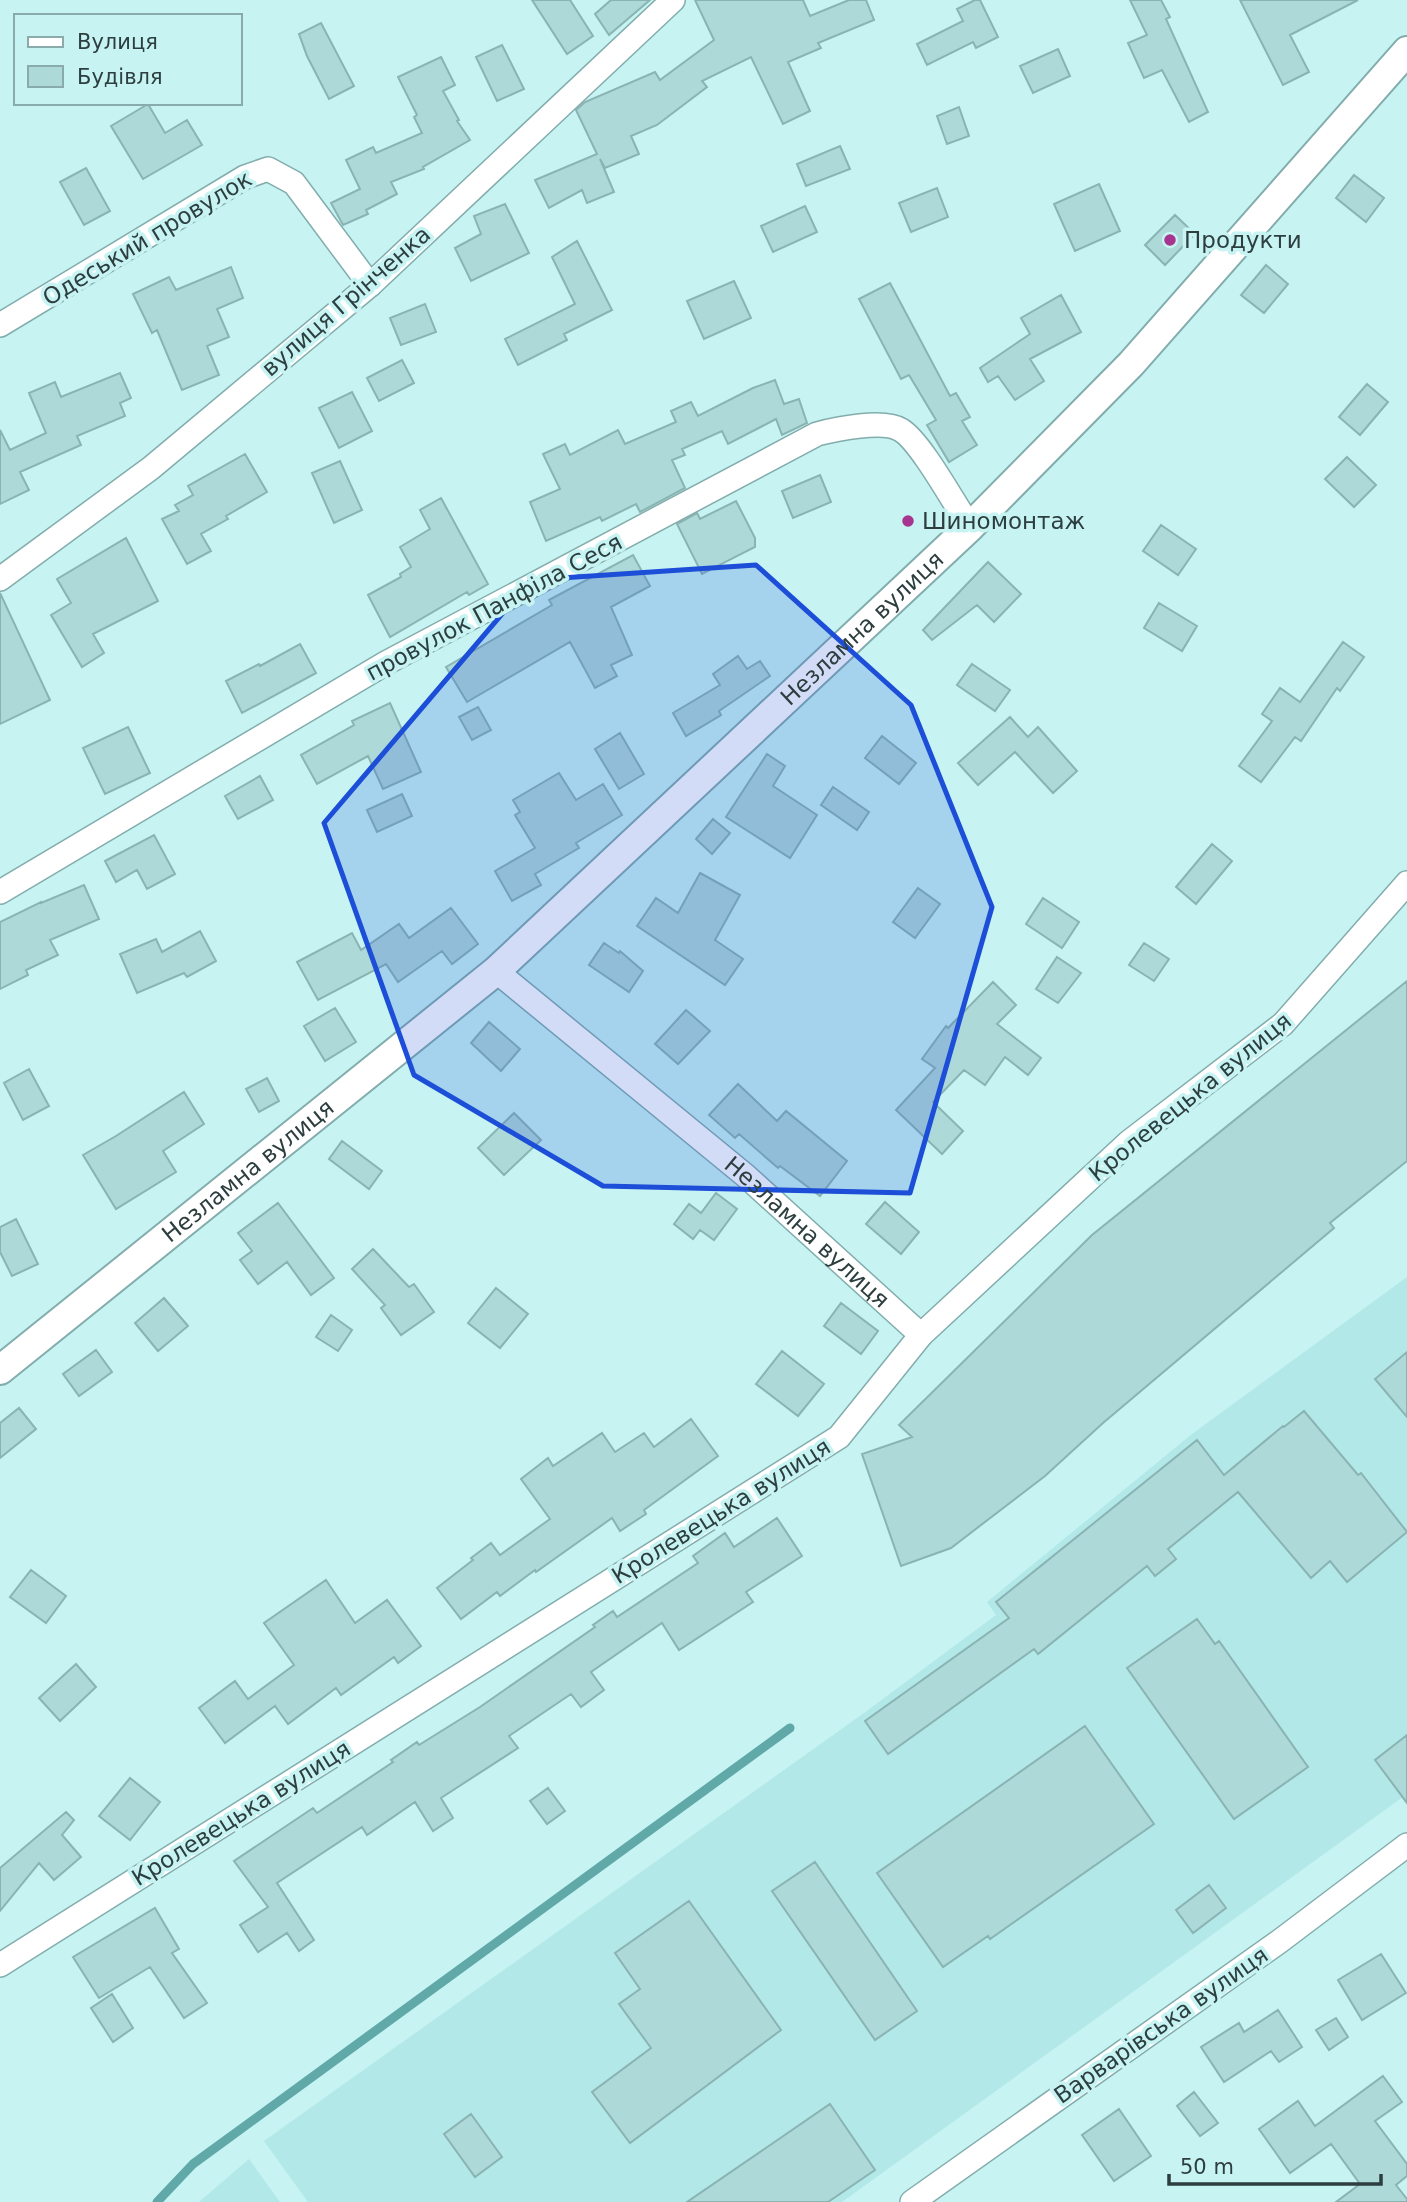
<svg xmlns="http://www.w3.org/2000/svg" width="1407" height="2202" viewBox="0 0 1407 2202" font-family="'DejaVu Sans',sans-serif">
	<rect width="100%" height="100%" fill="#c7f3f3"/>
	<path fill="#b2e8e8" d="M1407,1277V1794L842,2202H308L264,2141L864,1713L996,1615L987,1602L1192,1434Z
		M249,2159L280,2202H199Z"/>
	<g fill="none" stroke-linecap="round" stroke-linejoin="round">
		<path stroke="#61a8a9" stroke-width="9" d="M157,2202L193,2164L790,1728"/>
	</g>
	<path fill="#aed9d9" stroke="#8ab4b4" stroke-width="2" d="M532,0H570L593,36L567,54Z
		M611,0H650L609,35L595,14Z
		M695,0H803L810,16L849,0H866L874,20L818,43L821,48L788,62L810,111L783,124L751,57L702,81L707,87L657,125L631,136L639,154L605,168L600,159L614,192L587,203L582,190L549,208L535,180L597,154L576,110L585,102L655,72L660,80L714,40Z
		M975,0H980L998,37L976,48L973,42L927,65L917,44L963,21L957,9Z
		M1130,0H1161L1170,17L1166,19L1208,112L1189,122L1162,70L1144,78L1128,43L1147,35Z
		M1240,0H1358L1290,35L1309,72L1283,85Z
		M321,23L354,86L329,99L307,56L299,34Z
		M502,45L524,89L497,101L476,57Z
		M1058,49L1070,76L1033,93L1020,66Z
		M441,57L455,85L443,91L459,120L457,121L470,140L423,167L424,169L391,182L397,194L366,210L368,214L343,225L331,203L360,189L346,160L373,147L376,153L422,133L414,117L417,115L398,77Z
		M148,104L165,133L187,120L202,145L143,179L111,126Z
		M959,107L969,136L947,144L937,116Z
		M840,146L850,169L806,186L797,164Z
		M86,168L110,211L84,225L60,182Z
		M1354,175L1384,198L1366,222L1336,198Z
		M1099,184L1120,231L1075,251L1054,204Z
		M937,188L948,217L911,232L899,203Z
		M505,204L529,253L471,281L455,248L481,234L474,216Z
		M805,206L817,232L773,252L761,226Z
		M1175,215L1195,234L1165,265L1145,245Z
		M577,241L612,310L564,334L567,340L518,365L505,339L575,304L552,257Z
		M1266,265L1288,284L1264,313L1241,295Z
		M231,267L243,298L217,309L229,337L207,346L219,375L182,390L157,330L152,333L133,294L169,277L176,290Z
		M734,281L751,318L704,339L687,301Z
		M890,283L950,396L956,393L970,417L962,421L977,445L949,462L927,425L936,420L909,375L901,379L859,299Z
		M1061,295L1081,332L1030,359L1044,381L1015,400L998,376L988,382L980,368L1030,334L1021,318Z
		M425,304L436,332L401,345L390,318Z
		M402,360L414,383L379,401L367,378Z
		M120,373L131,398L120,403L125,416L77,436L81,445L20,472L29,490L0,504V430L10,450L46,433L29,393L55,382L61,397Z
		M775,380L784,404L799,399L807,423L782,435L776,419L728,444L722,431L682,449L685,455L672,460L685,488L640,512L636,504L602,521L600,517L546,541L530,502L560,489L543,454L565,444L570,455L618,430L625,444L676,422L671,411L691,402L698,416L753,388Z
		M1367,384L1388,402L1360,435L1339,417Z
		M352,392L372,431L339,448L319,408Z
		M245,454L267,492L226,516L228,519L201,534L211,551L187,564L162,519L179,511L175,505L193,495L188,486Z
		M1347,457L1376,485L1354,507L1325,479Z
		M340,461L362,510L334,523L312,473Z
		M820,475L831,502L793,518L782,491Z
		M441,498L488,584L469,595L467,592L390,637L368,595L401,577L400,574L411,567L400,547L430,529L420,510Z
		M736,501L755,538V547L702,574L677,524L697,513L700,519Z
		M1161,525L1196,549L1178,575L1143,551Z
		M126,538L158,601L93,634L104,653L82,667L51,615L71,603L57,579Z
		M633,555L650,586L611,607L632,655L611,665L617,676L595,688L570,642L467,702L446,667L552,605L549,600Z
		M988,562L1021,594L994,622L977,605L932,640L923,630Z
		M0,593L50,700L0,724Z
		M1159,603L1197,626L1182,651L1144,628Z
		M1343,642L1364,657L1340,691L1337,688L1301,741L1295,737L1261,782L1239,766L1272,721L1262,714L1280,688L1300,702Z
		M300,644L316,673L242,713L226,681L259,664L260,666Z
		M738,656L747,669L760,661L770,676L719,711L721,715L686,736L673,713L720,685L713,674Z
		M972,664L1010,690L995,711L957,685Z
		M390,703L421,772L383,789L368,756L317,784L301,755L354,725L352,721Z
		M478,707L491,730L472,740L459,717Z
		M1010,717L1028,737L1038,727L1077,771L1053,793L1015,752L978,785L958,763Z
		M128,727L150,773L105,794L83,748Z
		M620,733L644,774L619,789L595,749Z
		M882,736L916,763L899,784L865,758Z
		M767,754L785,766L773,786L817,815L790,858L726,817Z
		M559,773L576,800L603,784L622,815L576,843L579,848L535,874L541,885L512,901L495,871L535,848L515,815L520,812L513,800Z
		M260,776L273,800L238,819L225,796Z
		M833,787L869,812L857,830L821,805Z
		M402,794L412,816L377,832L367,810Z
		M713,819L730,833L712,854L696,839Z
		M154,835L175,874L147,889L137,870L116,882L105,861Z
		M1212,844L1232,861L1196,904L1176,887Z
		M700,873L740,895L715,940L743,959L725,985L637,926L656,898L678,913Z
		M84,885L99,919L50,940L58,955L26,970L28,975L0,989V922L41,902V903Z
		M918,888L940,904L915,938L893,922Z
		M1043,898L1079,922L1062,948L1026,924Z
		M451,908L478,944L452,964L442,951L398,982L386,964L318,1000L297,962L352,933L361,950L399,924L409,938Z
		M200,931L216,961L187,977L184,973L137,993L120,954L156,939L162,952Z
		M604,943L619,953L620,951L643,971L629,992L589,965Z
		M1144,943L1169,959L1154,981L1129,965Z
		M1057,957L1081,973L1058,1003L1036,989Z
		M1407,981V1161L1330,1223L1334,1228L1103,1423L1045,1476L951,1548L901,1566L862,1454L912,1437L899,1425L1092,1235Z
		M993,982L1016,1005L997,1024L1041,1058L1028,1075L1005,1057L985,1085L964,1070L933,1102L963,1131L942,1154L896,1110L935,1068L922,1059L946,1026L948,1028Z
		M335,1008L356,1042L325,1061L304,1026Z
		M686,1010L710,1031L678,1064L655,1044Z
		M489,1022L520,1049L501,1071L471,1043Z
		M29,1069L49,1106L23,1120L4,1083Z
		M267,1078L279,1101L259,1112L246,1089Z
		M738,1084L777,1121L786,1111L847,1161L820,1196L780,1166L778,1168L739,1134L735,1138L709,1115Z
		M184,1092L204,1124L163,1151L176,1172L116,1209L83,1155L116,1136Z
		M514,1113L541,1140L504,1175L478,1148Z
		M342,1141L382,1171L369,1189L329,1159Z
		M716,1193L737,1209L714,1240L700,1230L693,1239L674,1224L689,1204L701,1213Z
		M885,1202L919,1232L901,1254L866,1224Z
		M278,1203L334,1278L311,1295L287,1262L258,1284L240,1260L252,1251L238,1233Z
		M16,1219L38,1264L12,1276L0,1252V1227Z
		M373,1249L409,1287L414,1284L434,1312L401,1335L381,1308L385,1305L352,1269Z
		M496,1288L528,1314L500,1348L468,1323Z
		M164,1298L188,1326L158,1351L135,1323Z
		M841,1303L878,1331L861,1354L824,1326Z
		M331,1315L352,1330L338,1351L316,1337Z
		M96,1350L112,1372L79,1396L63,1374Z
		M782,1351L824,1384L798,1416L756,1384Z
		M1407,1352V1417L1375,1379Z
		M19,1408L36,1429L0,1458V1423Z
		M1304,1411L1358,1475L1361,1473L1407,1532L1347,1582L1330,1561L1311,1578L1238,1492L1168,1549L1176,1559L1155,1576L1147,1566L1038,1654L1034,1649L888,1754L865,1721L1009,1618L996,1602L1197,1440L1224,1475L1283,1426L1284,1427Z
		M691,1419L718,1456L644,1510L646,1514L620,1531L612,1518L536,1572L535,1570L500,1596L497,1592L461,1619L437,1588L473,1560L471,1558L491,1543L500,1555L550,1519L521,1479L548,1458L553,1466L602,1433L615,1452L644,1433L654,1447Z
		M777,1518L802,1556L746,1592L753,1602L679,1650L662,1623L591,1672L604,1690L581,1707L571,1694L509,1736L518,1748L441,1798L453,1818L433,1831L415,1802L367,1835L362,1827L277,1883L314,1940L299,1951L287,1933L258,1952L240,1925L268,1907L234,1861L313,1808L317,1813L393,1762L391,1760L417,1742L419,1745L480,1707L595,1627L593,1625L613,1611L617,1617L698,1563L693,1556L725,1533L734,1547Z
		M31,1570L66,1596L46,1623L10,1597Z
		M326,1580L355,1623L387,1600L421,1646L398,1663L394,1657L341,1695L336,1688L288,1724L275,1706L225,1743L199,1708L235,1681L248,1699L294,1665L264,1623Z
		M1197,1619L1215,1644L1219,1641L1308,1767L1234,1819L1127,1668Z
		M76,1664L96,1687L60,1721L39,1698Z
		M1085,1726L1154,1824L990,1939L988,1936L943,1967L877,1873Z
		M1407,1735V1803L1375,1760Z
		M130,1778L160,1802L130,1840L99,1816Z
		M548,1788L565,1811L547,1824L530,1801Z
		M66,1812L74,1820L62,1835L81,1857L54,1880L39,1863L0,1911V1868Z
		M815,1862L917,2011L875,2040L772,1891Z
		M1209,1885L1226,1908L1193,1933L1176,1910Z
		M689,1901L781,2030L630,2143L592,2092L651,2048L619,2004L640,1989L615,1953Z
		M155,1908L179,1949L172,1953L207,2003L184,2018L150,1967L99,1998L73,1957Z
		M1381,1954L1406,1993L1362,2020L1338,1980Z
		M112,1994L133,2028L113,2042L91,2008Z
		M1278,2010L1302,2047L1279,2062L1271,2051L1224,2082L1201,2047L1239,2023L1244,2032Z
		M1336,2018L1348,2037L1329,2050L1316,2030Z
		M1383,2076L1402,2102L1375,2121L1407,2164V2176L1396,2185L1407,2199V2202H1336L1360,2184L1331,2144L1290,2173L1259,2129L1298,2101L1315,2126Z
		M1194,2092L1218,2123L1200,2136L1177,2106Z
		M830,2104L875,2170L828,2202H687Z
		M1119,2109L1151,2156L1114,2181L1082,2135Z
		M471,2114L502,2157L475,2177L444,2134Z"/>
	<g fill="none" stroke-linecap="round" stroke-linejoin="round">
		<defs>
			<g id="minor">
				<path d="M0,325L245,177L268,169L294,183L370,285"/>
				<path d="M0,579L151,468L370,285L673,0"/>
				<path d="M0,892L386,663L817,434C836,429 884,419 901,430C921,442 955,505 970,527"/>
				<path id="s1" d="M496,971L746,1176L921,1335"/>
				<path d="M0,1965L839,1437L921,1335L1129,1142L1283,1024L1407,883"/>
				<path d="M912,2202L1280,1941L1407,1845"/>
			</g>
			<g id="tertiary">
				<path id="s2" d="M0,1370L496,971L970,527L1131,364L1407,51"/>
			</g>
		</defs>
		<use href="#minor" stroke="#83adad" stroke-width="26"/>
		<use href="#tertiary" stroke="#83adad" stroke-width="32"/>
		<use href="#minor" stroke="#fff" stroke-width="23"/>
		<use href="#tertiary" stroke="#fff" stroke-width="28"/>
	</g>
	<path fill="#1d4ed8" fill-opacity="0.2" stroke="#1d4ed8" stroke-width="5" stroke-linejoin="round" d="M756,565L911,705L992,907L910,1193L603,1186L414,1075L324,823L531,580Z"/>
	<g fill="#a7348e" stroke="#c7f3f3" stroke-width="2.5">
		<circle cx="1170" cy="240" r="7"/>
		<circle cx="908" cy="521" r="7"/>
	</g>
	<g text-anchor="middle" stroke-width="7" stroke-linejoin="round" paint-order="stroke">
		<g font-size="23" fill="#2d3e3f" stroke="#c7f3f3">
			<text transform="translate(147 238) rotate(-31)" y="8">Одеський провулок</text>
			<text transform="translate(346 301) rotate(-41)" y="8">вулиця Грінченка</text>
			<text transform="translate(494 607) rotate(-28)" y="8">провулок Панфіла Сеся</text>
			<text dy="8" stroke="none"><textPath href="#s2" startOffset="1138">Незламна вулиця</textPath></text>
			<text transform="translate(1190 1097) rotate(-39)" y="8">Кролевецька вулиця</text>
			<text dy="8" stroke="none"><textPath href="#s2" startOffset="318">Незламна вулиця</textPath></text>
			<text dy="8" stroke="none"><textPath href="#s1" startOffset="406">Незламна вулиця</textPath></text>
			<text transform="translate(721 1511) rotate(-32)" y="8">Кролевецька вулиця</text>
			<text transform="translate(241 1813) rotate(-32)" y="8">Кролевецька вулиця</text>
			<text transform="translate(1161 2025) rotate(-35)" y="8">Варварівська вулиця</text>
		</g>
		<g font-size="23" fill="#2d3e3f" stroke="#c7f3f3" text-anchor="start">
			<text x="1184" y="248">Продукти</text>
			<text x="922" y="529">Шиномонтаж</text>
		</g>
	</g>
	<rect x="14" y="14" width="228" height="91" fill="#c7f3f3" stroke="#89abab" stroke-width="2"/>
	<rect x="28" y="37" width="35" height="10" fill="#ffffff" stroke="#89abab" stroke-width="2"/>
	<text x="77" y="49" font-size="21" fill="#2d3e3f">Вулиця</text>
	<rect x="28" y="66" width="35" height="21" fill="#aed9d9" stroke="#89abab" stroke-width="2"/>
	<text x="77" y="84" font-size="21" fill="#2d3e3f">Будівля</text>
	<path d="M1169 2174v10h212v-10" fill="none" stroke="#2d3e3f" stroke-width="3.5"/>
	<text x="1180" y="2174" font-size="21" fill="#2d3e3f" stroke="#c7f3f3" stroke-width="5" paint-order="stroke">50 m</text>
</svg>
